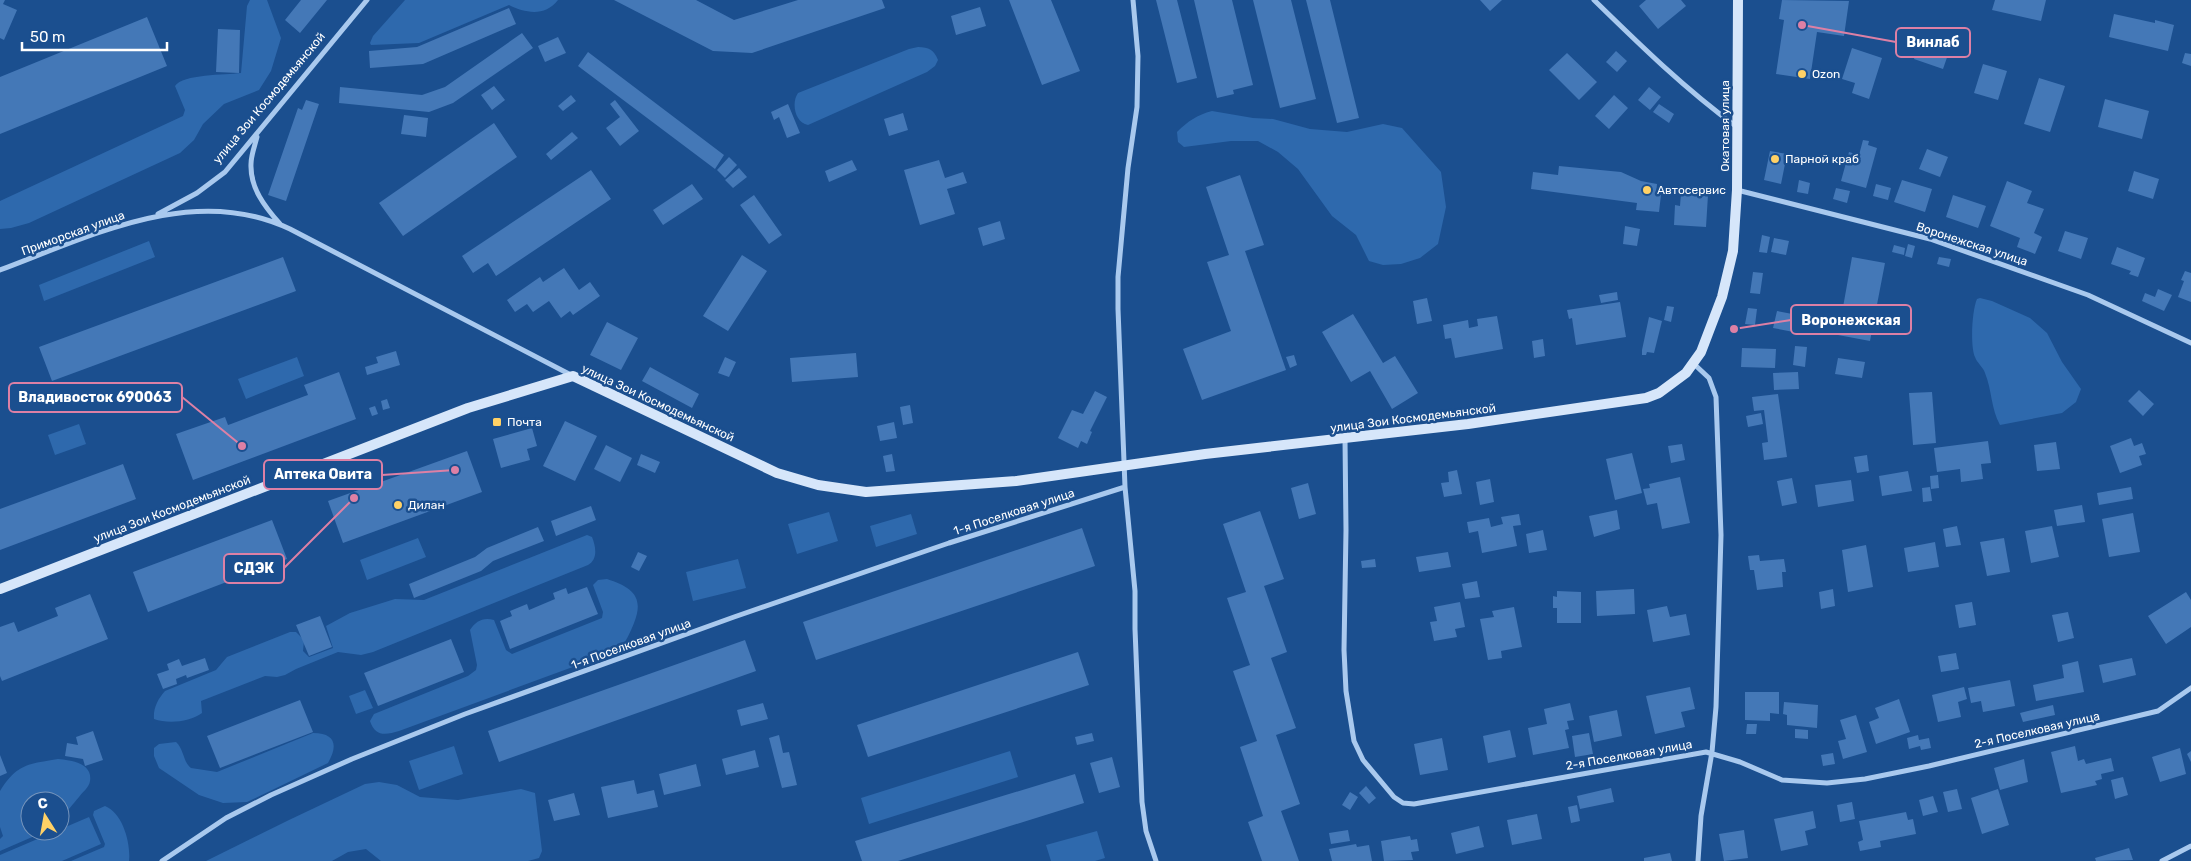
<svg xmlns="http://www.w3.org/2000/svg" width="2191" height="861" viewBox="0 0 2191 861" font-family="Rubik,sans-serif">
	<rect width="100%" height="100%" fill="#1b4f8f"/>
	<path fill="#2e69ad" d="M250,0H267L281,38L271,71L259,90L224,104L203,124L194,140L180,153L29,223L11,228L0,229V201L183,116L185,110L175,86C183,74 225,75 241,73L247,6Z
		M405,0H558C545,17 525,13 509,5L419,43L371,45L370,43L373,36Z
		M918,47C929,47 934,50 938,60L935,66L927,72L808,125C795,123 791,103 798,93L909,49Z
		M1212,111L1253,118L1273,119L1310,129L1347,132L1383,124L1402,128L1441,172L1446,207L1438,244L1420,258L1401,264L1383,265L1369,261L1356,235L1332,216L1298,169L1278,152L1258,141H1231L1184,147L1178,142L1177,132C1188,121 1197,115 1212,111Z
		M149,241L155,257L44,301L39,285Z
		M1980,298L1992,301L2030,318L2047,333L2062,362L2081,389L2076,402L2062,413L2000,425C1991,409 1992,390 1985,373C1983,367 1977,363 1975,357C1970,346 1972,310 1977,299Z
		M297,357L304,376L246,399L238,379Z
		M79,424L86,444L55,455L48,435Z
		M829,512L838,541L797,554L788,524Z
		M911,514L917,534L876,547L870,526Z
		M587,535L592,537C596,547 598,559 588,565L373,652L361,655L338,652L296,669L285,675L277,677L265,676L201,701L202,713C190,722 168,724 154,719C153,708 158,699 165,691L216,670L227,657L290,632H296L304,640L303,651L309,657L333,648L326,626L350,613L395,599L424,600Z
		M418,538L426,557L367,580L360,560Z
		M738,559L746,588L693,601L686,572Z
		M607,579C631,587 645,596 634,623C630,633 626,642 619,650L399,731C386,735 375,737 370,721L374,714L468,676L476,670L477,665L470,630C476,621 483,617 494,620L506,650L512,654L602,618L603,612L593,585L598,580Z
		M365,690L373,708L356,714L349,696Z
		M313,733C336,733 338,746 328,763L247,802L223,803L199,795L159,768L154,756V748L159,744L176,742C184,749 183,762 191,768L217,772Z
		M454,746L463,774L419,790L409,761Z
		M1010,751L1018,777L869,824L861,798Z
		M58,759C70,760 93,763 90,781C89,788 83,791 79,797C73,804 68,811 60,817V801H30V831H46L0,851V839L3,836L0,827V791C17,763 30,764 58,759Z
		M379,782L397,785L420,797L458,800L521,789L535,793L542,851L539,858L528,861H381L366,849L348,852L332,861H206L289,820L365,784Z
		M105,806C123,813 131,844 129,861H71L104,847L105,844L93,815L94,811Z
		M89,817L101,844L62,861H0V855Z
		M1097,831L1105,858L1095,861H1051L1046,845Z"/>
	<path fill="#4478b7" d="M0,0H5L3,4L17,10L4,40L0,38Z
		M301,0H327L300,33L285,20Z
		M614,0H696L734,20L798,0H882L885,8L752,53L713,51Z
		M1009,0H1051L1080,71L1042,85Z
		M1156,0H1177L1197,78L1177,83Z
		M1194,0H1232L1253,85L1233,90L1234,94L1217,98Z
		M1253,0H1291L1316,99L1280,108Z
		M1306,0H1330L1359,118L1337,123Z
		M1480,0H1502L1490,11Z
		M1646,0H1681L1686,6L1658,29L1639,6Z
		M1782,0L1849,1L1844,36L1817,32L1810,79L1776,74L1784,20L1779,19Z
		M1995,0H2046L2041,21L1992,10Z
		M980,7L986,26L956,35L951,16Z
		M509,8L516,24L423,64L370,68L369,51L417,47Z
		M2114,14L2155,23V20L2174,25L2168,51L2109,37Z
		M147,17L167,66L0,134V77Z
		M218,29L240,30L239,73L216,72Z
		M522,33L533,48L453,103L429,112L339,103L340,87L422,95L445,87Z
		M558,37L566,53L545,62L538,46Z
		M1921,37L1951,46L1943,69L1914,59Z
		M1852,48L1882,58L1869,99L1852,93L1855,83L1842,79Z
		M1616,51L1627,61L1617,72L1606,62Z
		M588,52L724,155L715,169L578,66Z
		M1567,53L1597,82L1579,100L1549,70Z
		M2185,53L2191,54V66L2182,63Z
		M1983,64L2007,71L1998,100L1974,93Z
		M2039,78L2065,86L2050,132L2024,124Z
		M494,86L505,100L492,110L481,95Z
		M1649,87L1661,97L1650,110L1638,100Z
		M571,95L576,101L563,111L558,106Z
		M1614,95L1628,108L1609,129L1595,116Z
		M2105,99L2149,111L2142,139L2098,127Z
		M306,100L319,104L286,201L268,195L298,108L302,110Z
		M615,100L639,131L620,146L606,128L620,117L610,104Z
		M788,104L800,133L787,138L779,117L774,120L771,112Z
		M1659,104L1674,114L1669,123L1653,112Z
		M903,113L908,130L889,136L884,119Z
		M404,115L428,118L426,137L401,134Z
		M494,123L517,157L403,236L379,203Z
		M572,132L578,138L551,160L546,154Z
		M1863,140L1869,141L1868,145L1877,148L1866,188L1841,181L1849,152L1859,155Z
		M1927,149L1948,157L1940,177L1919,169Z
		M1770,151L1787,154L1781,184L1764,180Z
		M729,157L737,165L725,178L717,170Z
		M852,160L857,170L829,182L825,171Z
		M939,160L945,178L963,172L967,183L947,189L955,214L920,225L904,170Z
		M1559,166L1621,172L1641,181L1657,184L1656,195H1661L1659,212L1636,210L1637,203L1531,189L1533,172L1558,175Z
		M739,168L747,177L733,188L725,180Z
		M591,170L611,199L496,276L488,263L473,273L462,256Z
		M2134,171L2159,179L2153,199L2128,191Z
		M1240,175L1264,245L1245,251L1286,370L1202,400L1183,349L1231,331L1207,262L1229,255L1206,187Z
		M1799,180L1810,183L1808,194L1797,192Z
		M1902,180L1932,189L1925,212L1894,202Z
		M2007,181L2032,191L2027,203L2044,209L2034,233L2042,237L2035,254L2017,247L2020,238L1990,226Z
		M692,184L703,199L663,225L653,210Z
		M1876,184L1891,188L1888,200L1873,196Z
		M1836,188L1850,191L1847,203L1833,199Z
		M1681,193L1708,195L1706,227L1674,225L1675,205L1680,206Z
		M754,195L782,235L769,244L740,205Z
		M1953,195L1986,206L1978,228L1946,217Z
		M1000,221L1005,239L983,246L978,228Z
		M1625,226L1640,229L1637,246L1623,244Z
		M2065,231L2088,238L2081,259L2058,251Z
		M1762,235L1770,237L1767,253L1759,252Z
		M1774,238L1789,241L1786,255L1771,252Z
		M1908,244L1915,246L1912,258L1905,256Z
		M1894,245L1905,248L1904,255L1892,252Z
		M2117,247L2145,258L2138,277L2129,274L2131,271L2111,264Z
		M742,255L767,271L728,331L703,316Z
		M283,257L296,291L52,381L39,347Z
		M1852,257L1885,263L1870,341L1838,335Z
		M1939,257L1951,259L1949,267L1937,264Z
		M564,268L579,290L590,282L600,296L573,315L570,311L561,318L549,301L533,312L527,304L515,312L507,300L540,277L543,282Z
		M2185,271L2191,273V302L2178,297L2184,281L2181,280Z
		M1753,272L1763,273L1760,294L1750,293Z
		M2158,289L2172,295L2164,311L2142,301L2145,293L2155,297Z
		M1617,292L1618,300L1601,303L1599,295Z
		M1427,298L1432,321L1417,324L1413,301Z
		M1620,302L1626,337L1576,345L1572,318L1569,319L1567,310Z
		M1667,306L1674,307L1671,322L1664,320Z
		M1748,308L1757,309L1755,325L1745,324Z
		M1777,311L1808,317L1804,334L1773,328Z
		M1353,314L1383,363L1395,356L1418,393L1392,409L1370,371L1351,382L1322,332Z
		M1497,316L1503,349L1455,358L1451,338L1445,339L1443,325L1468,320L1469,328L1478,326L1477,319Z
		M1649,317L1662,321L1654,353L1647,352L1646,355H1642V350Z
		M607,322L638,338L621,370L590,355Z
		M1543,339L1545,356L1534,358L1532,341Z
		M1795,346L1807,347L1805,367L1793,365Z
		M1742,348L1776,349L1775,368L1741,367Z
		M396,351L400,365L367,375L365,367L378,363L376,357Z
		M856,353L858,377L792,382L790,358Z
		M1294,355L1297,365L1290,368L1286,357Z
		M725,357L736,362L729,377L718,373Z
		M1838,358L1865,362L1862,378L1835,374Z
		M650,367L699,394L692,408L642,381Z
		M339,372L356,419L193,480L176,434L225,417L228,425L231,424L305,396L308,395L304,385Z
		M1798,372L1799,389L1774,390L1773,373Z
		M2139,390L2154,404L2143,416L2128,401Z
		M1095,391L1107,397L1090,431L1092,432L1087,444L1081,441L1078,448L1058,438L1072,410L1083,414Z
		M1932,392L1936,443L1913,445L1909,393Z
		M1778,394L1787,457L1764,460L1762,443L1768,442L1764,410L1754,411L1752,397Z
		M387,399L390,408L383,410L381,401Z
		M910,405L913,423L903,425L900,407Z
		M375,406L378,414L372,416L369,408Z
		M1761,413L1763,424L1748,427L1746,416Z
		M565,421L597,436L575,481L543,466Z
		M894,422L897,438L880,441L877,426Z
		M532,428L537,446L527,449L530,460L501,468L493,439Z
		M2131,438L2134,446L2142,443L2146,454L2139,456L2142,465L2120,473L2110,446Z
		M1988,441L1991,463L1981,464L1983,479L1961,482L1960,469L1937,472L1934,448Z
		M2056,442L2060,469L2037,471L2034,445Z
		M1682,444L1685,460L1671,463L1668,446Z
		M606,445L632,458L620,482L594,469Z
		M467,451L482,492L343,543L328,501Z
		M1632,453L1642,493L1615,500L1606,459Z
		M641,454L660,462L655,473L637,465Z
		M892,454L895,471L886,472L883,456Z
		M1867,455L1869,471L1857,473L1854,457Z
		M123,464L136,499L0,550V509Z
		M1457,470L1462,494L1444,497L1441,483L1449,482L1448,472Z
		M1908,471L1912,491L1882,496L1879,476Z
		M1938,475L1939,488L1931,489L1930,476Z
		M1680,477L1690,523L1662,529L1657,503L1647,505L1643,489L1650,488L1649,484Z
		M1792,478L1797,503L1782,506L1777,481Z
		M1490,479L1494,502L1480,505L1476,482Z
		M1851,480L1854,501L1818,507L1815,485Z
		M1308,483L1316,514L1299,519L1291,488Z
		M1930,487L1932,501L1923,502L1922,488Z
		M2131,487L2133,499L2099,505L2097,493Z
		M2082,505L2085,522L2057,526L2054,510Z
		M591,506L596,520L556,536L551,521Z
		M1617,510L1620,529L1594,537L1589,516Z
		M1260,511L1284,579L1264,586L1287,652L1271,658L1296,728L1276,735L1300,804L1281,811L1299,861H1262L1248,822L1263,816L1240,747L1257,741L1233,671L1250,665L1227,598L1246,592L1223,524Z
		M2133,513L2140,552L2109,557L2102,519Z
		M1519,514L1521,525L1513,526L1517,546L1482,553L1478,531L1469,533L1467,522L1489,518L1491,527L1503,524L1501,517Z
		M272,520L287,559L148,612L133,572Z
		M1957,526L1961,545L1946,547L1943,529Z
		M2052,526L2059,557L2031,563L2025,531Z
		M538,527L544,541L493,561L481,571L414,598L409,584L475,557L487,548Z
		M1082,528L1095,566L816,660L803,622Z
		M1543,530L1547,550L1529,553L1526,534Z
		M2004,538L2010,572L1987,576L1980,542Z
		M1935,542L1939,567L1908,572L1904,548Z
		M1866,545L1873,587L1848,592L1842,550Z
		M638,552L647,556L639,571L631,567Z
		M1448,552L1451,567L1419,572L1416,557Z
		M1759,555L1760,561L1784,559L1786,572H1782L1783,587L1757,590L1754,570H1750L1748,556Z
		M1375,559L1376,567L1362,568L1361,561Z
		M1477,581L1480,597L1465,599L1462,584Z
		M587,587L598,614L510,649L500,621L512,616L510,611L527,604L529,610L555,599L553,593L566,588L568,594Z
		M1634,589L1635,614L1597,616L1596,591Z
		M1833,589L1835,606L1821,609L1819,592Z
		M1557,591L1581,592V623H1557V608H1553V596L1557,597Z
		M2186,592L2191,600V627L2166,644L2148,616Z
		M90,594L108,639L2,681L0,676V627L14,622L18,632L58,616L55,608Z
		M1460,602L1465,627L1455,629L1457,637L1434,641L1430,622L1437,621L1434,607Z
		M1972,602L1976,625L1959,628L1955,605Z
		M1667,606L1670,617L1686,614L1690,635L1653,642L1647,610Z
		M1514,607L1522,647L1501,651L1502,658L1488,660L1480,619L1494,617L1492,611Z
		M2068,612L2074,638L2058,642L2052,615Z
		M320,616L332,647L309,656L296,625Z
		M451,639L464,672L378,706L364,673Z
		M745,640L756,671L499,762L488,731Z
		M1078,652L1089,685L868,757L857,725Z
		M1956,653L1959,669L1941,672L1938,656Z
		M205,658L209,670L187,678L186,675L176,679L177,684L163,689L157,674L169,670L167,664L179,659L182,666Z
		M2132,658L2136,675L2103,683L2099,665Z
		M2078,661L2084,692L2036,701L2033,685L2064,678L2062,665Z
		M2010,680L2015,706L1983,712L1981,701L1971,703L1968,688Z
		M1690,687L1695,709L1681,712L1685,727L1655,734L1646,696Z
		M1964,687L1967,699L1958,702L1961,717L1938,722L1932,695Z
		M1745,692H1779V714L1770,713V721L1745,720Z
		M1899,699L1910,732L1876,744L1869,722L1879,718L1875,708Z
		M300,700L313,732L220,768L207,736Z
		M1784,702L1818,705L1817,728L1787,725V715L1783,714Z
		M763,703L768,719L741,726L737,710Z
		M1570,703L1574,720L1567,721L1569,729L1565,730L1569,748L1533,755L1528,728L1547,724L1544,709Z
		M2053,705L2055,715L2023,722L2020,713Z
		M1617,710L1622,736L1594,742L1589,716Z
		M1856,715L1867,752L1843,759L1838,741L1846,739L1840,720Z
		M1747,724H1757L1756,734H1746Z
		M1795,729L1808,730V739L1795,738Z
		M1510,730L1516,757L1488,763L1483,736Z
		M93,731L103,760L85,766L83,759L65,756L67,743L78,745L76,737Z
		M1092,733L1094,741L1077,745L1075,737Z
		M1589,733L1593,754L1575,757L1572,736Z
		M779,735L783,753L789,752L797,785L782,788L769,738Z
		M1918,735L1919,740L1929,738L1931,748L1921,750L1920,746L1909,749L1907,738Z
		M1442,738L1448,770L1420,775L1414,744Z
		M2075,746L2078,761L2084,759L2086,764L2111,758L2114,771L2101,774L2102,779L2095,781L2097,785L2061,793L2051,752Z
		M2180,748L2186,774L2160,782L2152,757Z
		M755,750L759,767L726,775L722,759Z
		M2191,751V762L2187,754Z
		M1833,753L1835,764L1823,766L1821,755Z
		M0,755L7,773L0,776Z
		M1112,757L1120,787L1099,793L1090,763Z
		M2024,759L2028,782L2000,790L1994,768Z
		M696,764L701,786L664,795L659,774Z
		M1075,774L1084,803L898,861H862L855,841Z
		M2123,777L2128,795L2115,799L2111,780Z
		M634,780L637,794L654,790L658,807L608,818L601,787Z
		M1366,786L1376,798L1369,804L1359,793Z
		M1611,788L1614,802L1580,809L1577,796Z
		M1957,789L1962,809L1948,812L1943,792Z
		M1998,789L2009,825L1982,834L1971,798Z
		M1350,792L1358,797L1350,810L1342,805Z
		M574,793L580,815L554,821L548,800Z
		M1933,796L1938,812L1923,816L1919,800Z
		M1852,802L1855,819L1840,822L1837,805Z
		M1577,805L1580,821L1571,823L1568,807Z
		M1813,811L1816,828L1805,831L1808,845L1781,851L1774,819Z
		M1906,812L1908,820L1913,819L1916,834L1880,841L1881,847L1860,851L1858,842L1863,840L1859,821Z
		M1537,814L1542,839L1512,845L1507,820Z
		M1479,826L1484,847L1456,854L1451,833Z
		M1348,830L1350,841L1331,844L1329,833Z
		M1744,830L1748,858L1724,861L1719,834Z
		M1410,836L1411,840L1417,839L1419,851L1411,852L1413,860L1384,861L1381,841Z
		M1356,844L1357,847L1369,845L1372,861H1332L1329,849Z
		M2129,848L2133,860L2096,861L2095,858Z
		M1670,853L1672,861H1644V858Z"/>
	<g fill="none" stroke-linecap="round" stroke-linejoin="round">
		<path stroke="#a9c9ee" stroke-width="5" d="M1133,0L1138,56L1137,107L1128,168L1118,277V309L1125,487L1135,591V629L1142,802L1146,831L1156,861
			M1594,0C1640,45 1685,89 1737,127
			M257,137C255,145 251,155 251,164C250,188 265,207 280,224
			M1737,190L1930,239L2088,295L2191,343
			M158,214L197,193L225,172L367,0
			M0,270C91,236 194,183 290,229L571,375
			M1694,364L1709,378L1716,397L1721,535L1716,707L1712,752L1701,816L1698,861
			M1345,439L1346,530L1344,650L1346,691L1354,741L1363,760L1394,797L1403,803L1414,804L1706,752L1740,762L1782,780L1827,783L1865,779L1929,766L2158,711L2191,688
			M162,861L226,818L271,795L352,759L465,714L734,617L949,543L1125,487
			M2162,861L2191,846"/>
		<path stroke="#d6e6fa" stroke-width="10" d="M0,589L468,408L573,376L777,473L818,485L866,492L1016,481L1205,454L1468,424L1646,398L1659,393L1686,373L1701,352L1722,297L1733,251L1737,190L1738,0"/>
	</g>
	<g fill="#ffd166" stroke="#1b4f8f" stroke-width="2">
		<circle cx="1802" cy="74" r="5"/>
		<circle cx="1775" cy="159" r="5"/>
		<circle cx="1647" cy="190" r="5"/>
		<rect x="492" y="417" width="10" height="10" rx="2.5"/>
		<circle cx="398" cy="505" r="5"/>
	</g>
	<g text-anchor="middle" stroke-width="5" stroke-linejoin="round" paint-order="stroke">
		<g font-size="12" fill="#fff" stroke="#1b4f8f" text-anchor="start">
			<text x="1812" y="78">Ozon</text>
			<text x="1785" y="163">Парной краб</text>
			<text x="1657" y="194">Автосервис</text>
			<text x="507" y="426">Почта</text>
			<text x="408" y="509">Дилан</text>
		</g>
		<g font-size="12" fill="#fff" stroke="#1b4f8f">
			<text transform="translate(269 98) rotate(-50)" y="4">улица Зои Космодемьянской</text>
			<text transform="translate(1725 126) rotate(-90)" y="4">Окатовая улица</text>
			<text transform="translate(73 233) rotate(-20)" y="4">Приморская улица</text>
			<text transform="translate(1972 244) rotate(18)" y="4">Воронежская улица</text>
			<text transform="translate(658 403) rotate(25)" y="4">улица Зои Космодемьянской</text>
			<text transform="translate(1413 418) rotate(-7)" y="4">улица Зои Космодемьянской</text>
			<text transform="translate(172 509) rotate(-21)" y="4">улица Зои Космодемьянской</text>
			<text transform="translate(1014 512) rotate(-18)" y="4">1-я Поселковая улица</text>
			<text transform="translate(631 644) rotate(-20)" y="4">1-я Поселковая улица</text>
			<text transform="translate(2037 730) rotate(-13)" y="4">2-я Поселковая улица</text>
			<text transform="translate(1629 755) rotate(-10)" y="4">2-я Поселковая улица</text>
		</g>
	</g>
	<path fill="none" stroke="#dd80a5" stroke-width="2" d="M1802 25L1896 42M1734 329L1791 320M242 446L182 397M455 470L382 475M354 498L284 568"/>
	<g fill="#dd80a5" stroke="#1b4f8f" stroke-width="2">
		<circle cx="1802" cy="25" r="5"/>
		<circle cx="1734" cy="329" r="5"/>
		<circle cx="242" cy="446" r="5"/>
		<circle cx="455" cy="470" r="5"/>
		<circle cx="354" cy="498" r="5"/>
	</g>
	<g fill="#1b4f8f" stroke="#dd80a5" stroke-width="2">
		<rect x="1896" y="28" width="74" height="29" rx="5"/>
		<rect x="1791" y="305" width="120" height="29" rx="5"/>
		<rect x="9" y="383" width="173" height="29" rx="5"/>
		<rect x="264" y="460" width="118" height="29" rx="5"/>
		<rect x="224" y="554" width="60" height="29" rx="5"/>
	</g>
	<g font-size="14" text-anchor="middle" font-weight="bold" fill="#fff">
		<text x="1933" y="47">Винлаб</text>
		<text x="1851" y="325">Воронежская</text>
		<text x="95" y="402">Владивосток 690063</text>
		<text x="323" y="479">Аптека Овита</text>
		<text x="254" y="573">СДЭК</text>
	</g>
	<g transform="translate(45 816) rotate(349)"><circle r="24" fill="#1b4f8f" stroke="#7695bc"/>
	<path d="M0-4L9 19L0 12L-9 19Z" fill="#ffd166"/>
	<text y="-8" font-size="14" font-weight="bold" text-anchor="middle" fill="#ffffff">С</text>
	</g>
	<path d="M22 42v8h145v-8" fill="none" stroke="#ffffff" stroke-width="2.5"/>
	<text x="30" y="42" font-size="15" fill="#ffffff" stroke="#1b4f8f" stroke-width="4" paint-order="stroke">50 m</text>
</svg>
